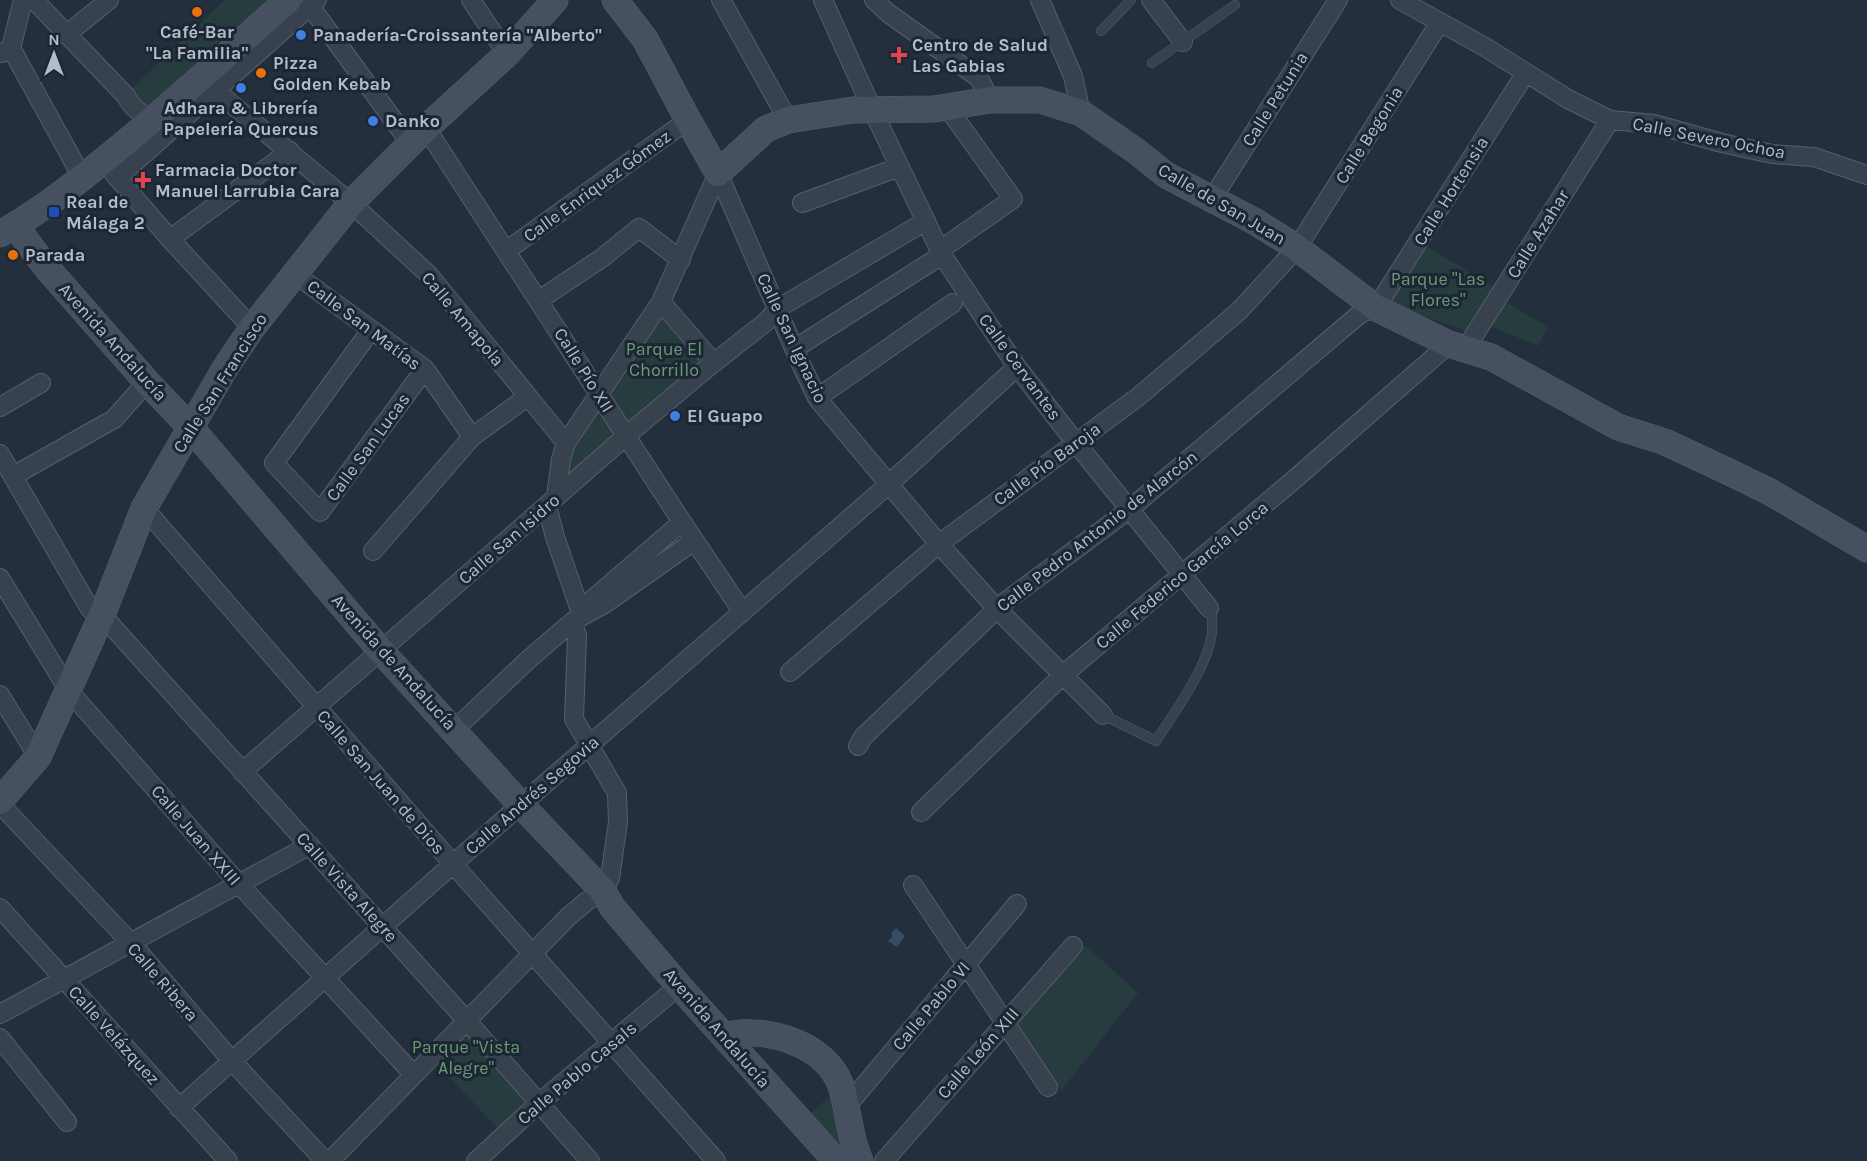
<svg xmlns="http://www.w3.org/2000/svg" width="1867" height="1161" viewBox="0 0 1867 1161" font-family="Karla,sans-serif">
	<rect width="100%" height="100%" fill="#242f3e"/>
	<path fill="#263c3f" d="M225,0H269L148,108L129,91Z
		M1426,246L1494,287L1467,331C1441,321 1414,315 1388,304Z
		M1506,302L1548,327L1538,346L1491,326Z
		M662,312L705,362L627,427L606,393Z
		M598,406L617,438L568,478L566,460Z
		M1085,945L1138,993L1061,1091L1017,1021Z
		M467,1021L539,1103L504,1135L430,1057Z
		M841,1086L860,1161L801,1122Z"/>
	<path fill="#394c67" d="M896,928L905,936L897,947L888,941L893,936L891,933Z"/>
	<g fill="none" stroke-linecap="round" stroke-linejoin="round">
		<defs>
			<path id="lane" d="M1101,31L1131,0
				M1152,63L1235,5
				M1103,715L1156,741C1176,709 1226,645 1209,608"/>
			<path id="street" d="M34,0L126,96C131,108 142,112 150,122
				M471,0L507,54
				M721,0L788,120
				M823,0L872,109L942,255L1017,367L1076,443L1209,608
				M874,0L888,13L979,78L990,100
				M1040,0L1073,76L1081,113
				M1151,0L1183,42
				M1400,0L1485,47L1568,99L1610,120L1654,124L1722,143L1772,154L1814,157L1867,175
				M310,6L411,144
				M66,35L109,0
				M11,48L82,177
				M2,53L11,48L23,0
				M217,92L351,203L429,275L566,443
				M426,128L682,522L742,611
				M110,169L170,239L252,328
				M718,173L800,362L817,398L939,544L997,609L1103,715
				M117,178L317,0
				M1212,199L1338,0
				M802,203L899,167
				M170,239L290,151
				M940,250L1013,199L947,107
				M506,251L688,120
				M295,274L425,369L472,437
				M539,300L602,258L639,228L681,260
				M661,302L714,363
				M371,330L274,463L320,512L425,369
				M1466,348L1610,120
				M794,349L942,255
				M817,398L953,303
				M0,407L41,383
				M0,454L90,609L102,615L467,1021L590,1161
				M13,476L114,419L147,382
				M556,497L561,459L566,443L661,302L718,173
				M547,506L555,537L580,610
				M144,508L453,864L716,1161
				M373,551L472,437L527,397
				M0,578L69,691L239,884L413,1074
				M586,605L682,522
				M790,672L939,544L1138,397L1239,311L1297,248L1440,22
				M0,695L38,757
				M454,730L529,659L572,622L606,603L694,541
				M858,746L863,737L1002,604L1130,509L1361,313L1376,308L1525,74
				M242,772L626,436L701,373L767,321L777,309L926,221
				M0,804L131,943L231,1060L325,1161
				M921,812L1064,674L1296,478L1449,344
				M913,885L1048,1087
				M0,908L228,1161
				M0,1014L310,845
				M0,1038L67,1122
				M846,1107L1017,904
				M179,1108L453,864L888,485L1017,367
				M330,1161L568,917L587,901L603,891L610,878L618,822L617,793L574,719L577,635L572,622
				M476,1161L539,1103L679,986
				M884,1161L1073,946"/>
			<path id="secondary" d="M615,0L645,39L688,120L718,173L766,129L788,120L853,110L934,109L990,100H1040L1081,113L1136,151L1166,175L1256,222L1297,248L1376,308L1449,344L1491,357L1618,427L1665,442L1727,471L1770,492L1867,549
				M17,224L25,239L46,267L147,382L191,428L381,651L521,805L603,891L612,907L679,986L836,1161
				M0,234C43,210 81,179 119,148C177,100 232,50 288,0
				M0,801L38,757L102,615L144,508L224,370L252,328L351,203L426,128L507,54L555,0
				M724,1036C763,1025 826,1043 841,1086C849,1111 849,1137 860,1161"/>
		</defs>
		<use href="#lane" stroke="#565f6c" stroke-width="10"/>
		<use href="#street" stroke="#565f6c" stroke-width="20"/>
		<use href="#secondary" stroke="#565f6c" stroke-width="27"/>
		<use href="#lane" stroke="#38414e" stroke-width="9"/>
		<use href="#street" stroke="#38414e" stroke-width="18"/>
		<use href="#secondary" stroke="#465061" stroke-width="26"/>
	</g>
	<g fill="#e8710a" stroke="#1d2633" stroke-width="2">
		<circle cx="197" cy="12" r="6"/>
		<circle cx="261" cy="73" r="6"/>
		<circle cx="13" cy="255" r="6"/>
	</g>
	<g fill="#3f7fe0" stroke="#1d2633" stroke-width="2">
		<circle cx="301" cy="35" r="6"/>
		<circle cx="241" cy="88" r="6"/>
		<circle cx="373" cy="121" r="6"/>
		<circle cx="675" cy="416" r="6"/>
	</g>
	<g fill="#e0444e" stroke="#1d2633" stroke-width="2">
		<path d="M896 46h6v6h6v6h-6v6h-6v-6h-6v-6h6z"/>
		<path d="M140 171h6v6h6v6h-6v6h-6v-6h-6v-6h6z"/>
	</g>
	<rect fill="#1a4fb4" stroke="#1d2633" stroke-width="2" x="48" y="206" width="12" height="12" rx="3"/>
	<g text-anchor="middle" stroke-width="6" stroke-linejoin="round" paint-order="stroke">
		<g font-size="18" font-weight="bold" fill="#b4bcc9" stroke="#1d2633" text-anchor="start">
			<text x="197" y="38" text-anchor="middle">Café-Bar<tspan x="197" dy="21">"La Familia"</tspan></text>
			<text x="313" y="41">Panadería-Croissantería "Alberto"</text>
			<text x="912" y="51">Centro de Salud<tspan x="912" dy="21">Las Gabias</tspan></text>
			<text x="273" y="69">Pizza<tspan x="273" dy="21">Golden Kebab</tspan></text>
			<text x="241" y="114" text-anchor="middle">Adhara &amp; Librería<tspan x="241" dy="21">Papelería Quercus</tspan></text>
			<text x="385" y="127">Danko</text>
			<text x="155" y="176">Farmacia Doctor<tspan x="155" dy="21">Manuel Larrubia Cara</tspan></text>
			<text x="66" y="208">Real de<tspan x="66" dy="21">Málaga 2</tspan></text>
			<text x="25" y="261">Parada</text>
			<text x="687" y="422">El Guapo</text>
		</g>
		<g font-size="18" fill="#b4bcc9" stroke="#1d2633">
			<text transform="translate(1275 99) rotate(-58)" y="6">Calle Petunia</text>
			<text transform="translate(1369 135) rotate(-58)" y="6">Calle Begonia</text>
			<text transform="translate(1709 138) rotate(11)" y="6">Calle Severo Ochoa</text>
			<text transform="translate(597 186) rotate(-36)" y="6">Calle Enriquez Gómez</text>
			<text transform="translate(1451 191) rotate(-58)" y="6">Calle Hortensia</text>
			<text transform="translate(1222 204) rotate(30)" y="6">Calle de San Juan</text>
			<text transform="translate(1538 234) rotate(-58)" y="6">Calle Azahar</text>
			<text transform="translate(463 319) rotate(50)" y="6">Calle Amapola</text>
			<text transform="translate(364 325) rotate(37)" y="6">Calle San Matías</text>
			<text transform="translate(792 338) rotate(65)" y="6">Calle San Ignacio</text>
			<text transform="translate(113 342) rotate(48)" y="6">Avenida Andalucía</text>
			<text transform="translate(1020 367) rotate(54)" y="6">Calle Cervantes</text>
			<text transform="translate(584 370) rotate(58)" y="6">Calle Pío XII</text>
			<text transform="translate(220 383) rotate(-58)" y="6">Calle San Francisco</text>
			<text transform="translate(368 447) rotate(-54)" y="6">Calle San Lucas</text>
			<text transform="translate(1047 464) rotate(-36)" y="6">Calle Pío Baroja</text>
			<text transform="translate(1097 531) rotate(-38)" y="6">Calle Pedro Antonio de Alarcón</text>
			<text transform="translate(509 539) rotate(-41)" y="6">Calle San Isidro</text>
			<text transform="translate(1182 575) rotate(-40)" y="6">Calle Federico García Lorca</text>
			<text transform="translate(394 662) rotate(48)" y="6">Avenida de Andalucía</text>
			<text transform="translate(381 782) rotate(49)" y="6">Calle San Juan de Dios</text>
			<text transform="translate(532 795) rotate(-41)" y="6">Calle Andrés Segovia</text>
			<text transform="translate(196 835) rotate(49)" y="6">Calle Juan XXIII</text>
			<text transform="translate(347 887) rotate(48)" y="6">Calle Vista Alegre</text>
			<text transform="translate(163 982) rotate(49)" y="6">Calle Ribera</text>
			<text transform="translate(931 1006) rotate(-50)" y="6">Calle Pablo VI</text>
			<text transform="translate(717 1028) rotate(49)" y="6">Avenida Andalucía</text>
			<text transform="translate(114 1035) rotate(48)" y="6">Calle Velázquez</text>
			<text transform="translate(978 1053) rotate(-49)" y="6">Calle León XIII</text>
			<text transform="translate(577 1073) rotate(-40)" y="6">Calle Pablo Casals</text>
		</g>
		<g font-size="18" fill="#6b9a76" stroke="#1d2633">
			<text x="1438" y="285">Parque "Las<tspan x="1438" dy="21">Flores"</tspan></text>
			<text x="664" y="355">Parque El<tspan x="664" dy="21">Chorrillo</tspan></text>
			<text x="466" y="1053">Parque "Vista<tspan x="466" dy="21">Alegre"</tspan></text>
		</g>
	</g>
	<g transform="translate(54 54)" stroke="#1d2633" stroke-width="4.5" paint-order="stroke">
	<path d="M0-4.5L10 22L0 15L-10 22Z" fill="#b4bcc9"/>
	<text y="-9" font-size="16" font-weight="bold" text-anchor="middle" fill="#b4bcc9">N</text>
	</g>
</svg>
